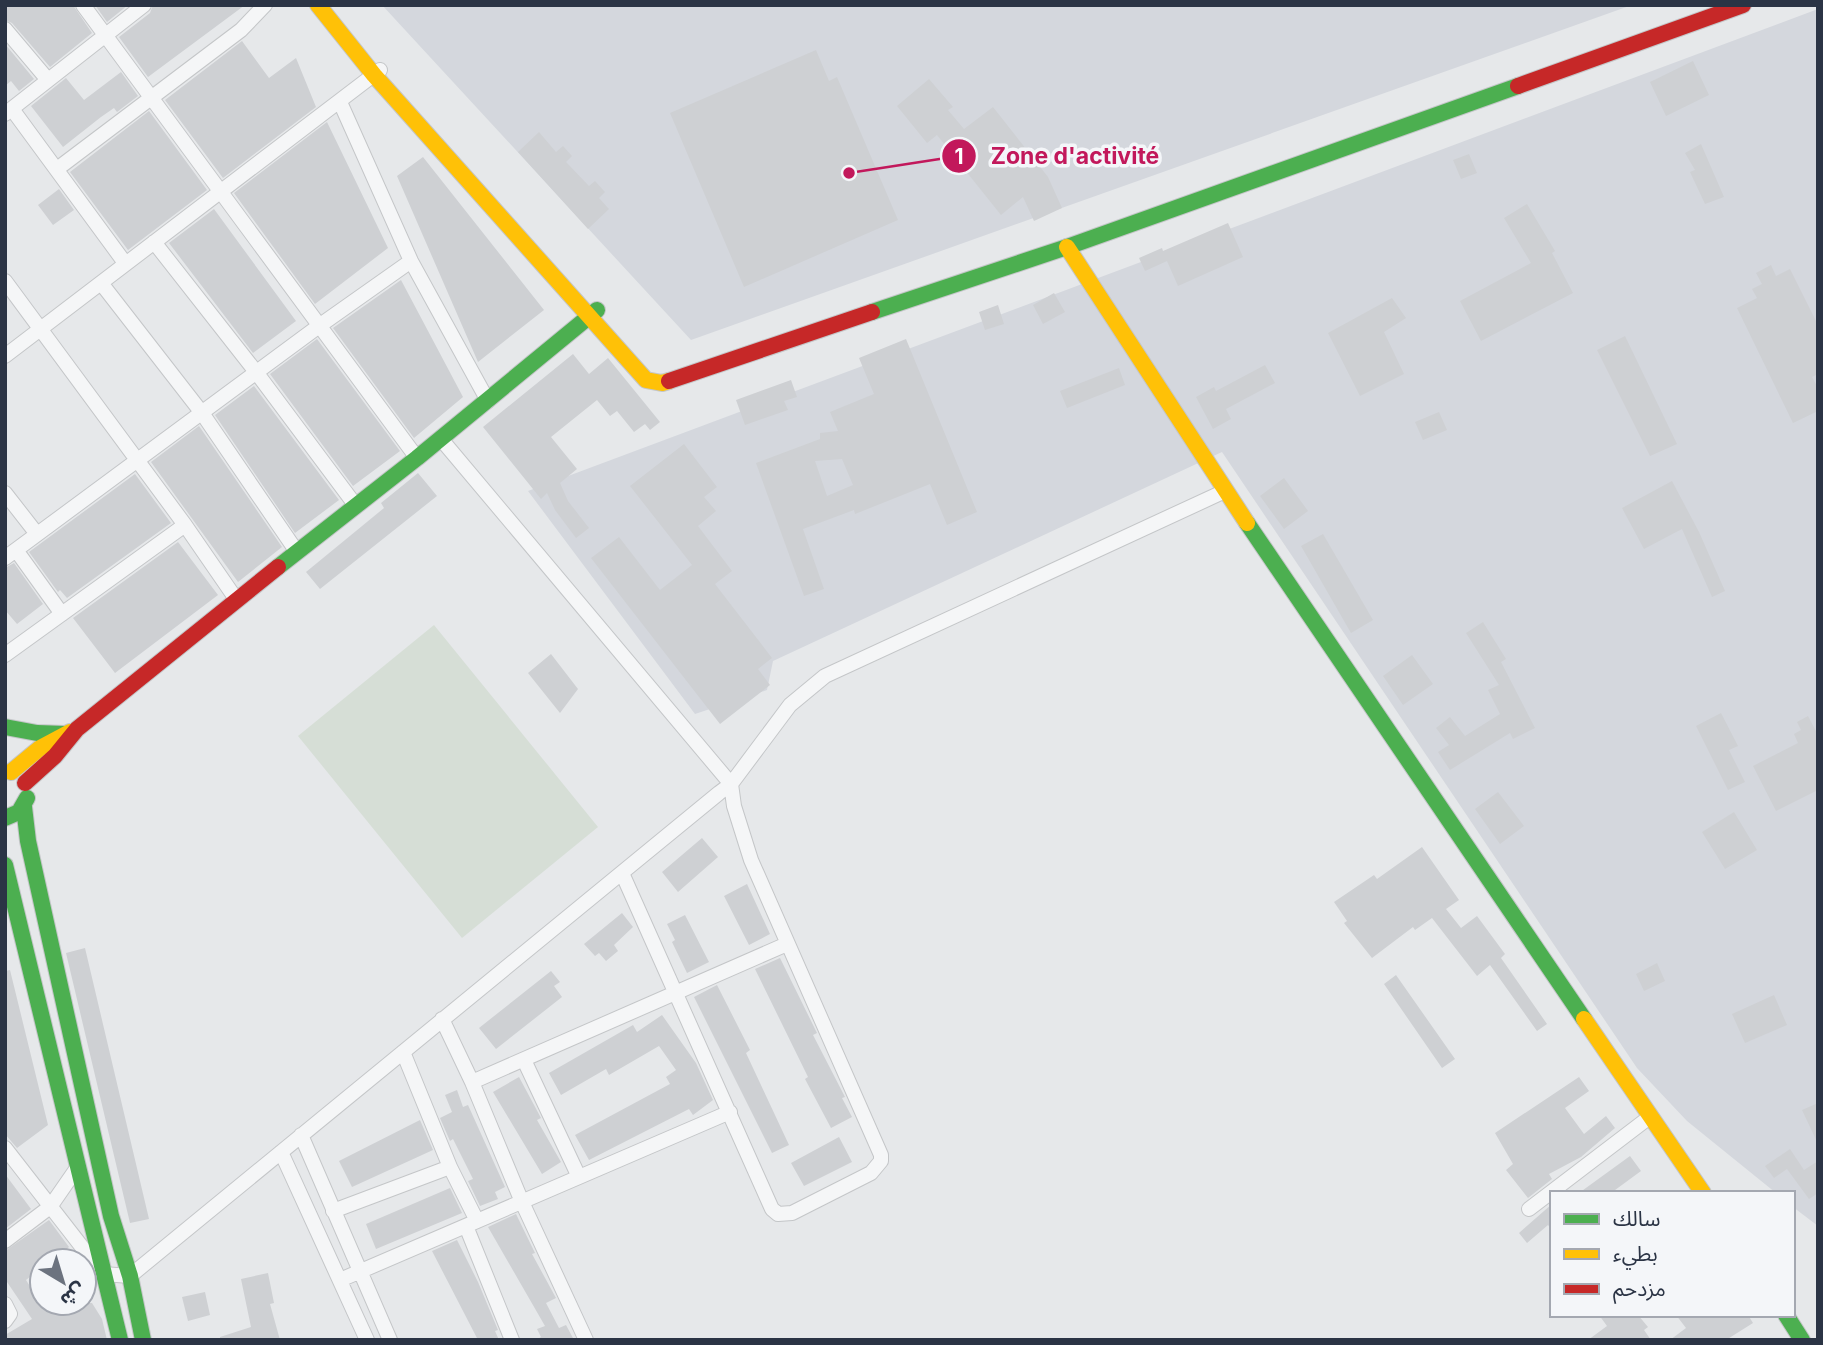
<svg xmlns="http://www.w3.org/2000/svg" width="1823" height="1345" viewBox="0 0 1823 1345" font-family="Inter,'Noto Sans Arabic',sans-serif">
	<rect width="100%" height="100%" fill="#e6e8ea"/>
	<path fill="#d4d7dd" d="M382,5H1632L691,340Z
		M1818,9V1226L1793,1207V1193H1776L1687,1121L1637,1068L1222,452L773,661L767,690L695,714L528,491Z"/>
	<path fill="#d6ded6" d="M434,625L598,827L462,938L298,736Z"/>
	<path fill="#ced0d3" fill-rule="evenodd" d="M5,5H73L92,33L50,67L12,23L5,20Z
		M95,5H128L107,22Z
		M153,5H245L148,77L119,37L150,13Z
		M242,41L269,78L296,58L316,107L223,178L165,100Z
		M5,44L34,79L19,91L11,81L5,86Z
		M816,50L829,81L837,77L898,220L744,287L670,113Z
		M1693,61L1709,95L1666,116L1650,82Z
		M121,72L138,96L117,112L114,108L101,117L63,147L31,106L66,78L84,100Z
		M929,79L953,107L948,110L964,129L993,107L1048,177L1062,208L1034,221L1023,197L1001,215L937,135L927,143L897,106Z
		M149,111L207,190L128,250L70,172Z
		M327,122L388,248L315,304L234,193Z
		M539,132L556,152L563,146L572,156L566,162L589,186L595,181L605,192L599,198L609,209L588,229L518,152Z
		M1701,144L1724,197L1705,204L1690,172L1695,170L1685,153Z
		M1469,154L1477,173L1461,179L1453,160Z
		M423,157L544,310L478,362L397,176Z
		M59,189L74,210L53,225L38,205Z
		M1527,204L1555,251L1552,253L1573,293L1481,341L1460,301L1531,263L1504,218Z
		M214,209L296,321L253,353L169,243Z
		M1228,223L1243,257L1178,286L1167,261L1145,271L1139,258L1162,248L1163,251Z
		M1771,265L1776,276L1790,269L1818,325V374L1812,377L1818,388V411L1793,423L1737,308L1757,298L1752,289L1762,284L1756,273Z
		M401,280L463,397L414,438L333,328Z
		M1054,293L1065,312L1043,324L1033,305Z
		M1392,298L1406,318L1384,332L1404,374L1360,396L1328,333Z
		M998,305L1004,324L985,330L979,312Z
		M1625,336L1677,444L1650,456L1597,350Z
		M317,339L400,451L353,486L270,374Z
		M906,339L977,512L947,525L930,484L855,514L854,510L803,529L824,589L804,596L756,463L820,439V433L838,431L830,412L874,394L859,358ZM842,459L853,485L827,496L815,461Z
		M573,354L589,374L608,358L660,422L650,430L645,424L634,432L617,411L610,416L597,400L551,437L577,469L560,483L568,501L589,528L576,538L555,510L547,493L541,499L483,427Z
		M1265,365L1275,383L1226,409L1231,419L1213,429L1196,397L1214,387L1216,391Z
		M1119,368L1125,385L1067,408L1060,391Z
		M791,380L797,397L784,401L788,410L745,425L736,400Z
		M254,386L339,500L295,533L215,415Z
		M1439,412L1447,430L1423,440L1415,422Z
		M199,426L282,547L238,582L151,462Z
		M684,444L717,487L704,497L716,511L698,526L732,571L715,584L772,658L758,669L770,685L720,724L591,558L619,537L660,590L692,565L630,486Z
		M418,473L437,496L320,589L306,572L384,508L381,503Z
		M135,474L171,523L67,598L60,590L58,592L29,552Z
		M1284,478L1308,511L1284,529L1260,496Z
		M1672,481L1699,532L1725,591L1712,597L1682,529L1644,549L1622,508Z
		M1323,534L1373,620L1351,633L1301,546Z
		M178,542L218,595L115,673L73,618Z
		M14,563L43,604L17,624L5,610V568Z
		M1483,622L1506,659L1501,662L1535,728L1513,739L1510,733L1450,770L1438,752L1449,745L1436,728L1450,717L1465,736L1500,714L1488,690L1499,685L1466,633Z
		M551,654L578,689L560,713L528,673Z
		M1412,655L1433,684L1403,705L1383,676Z
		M1721,713L1738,746L1729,750L1745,782L1728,790L1696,726Z
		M1808,716L1818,735V790L1776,811L1753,766L1798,743L1794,734L1801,730L1797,722Z
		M1498,792L1524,826L1500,844L1475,809Z
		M1734,812L1757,850L1725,869L1702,832Z
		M702,838L718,857L678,892L662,872Z
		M1422,847L1459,900L1446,909L1461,928L1477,916L1505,954L1501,958L1547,1024L1537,1031L1490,965L1477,976L1432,918L1415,930L1413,927L1372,958L1344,923L1347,921L1334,902L1374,875L1377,879Z
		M747,884L770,934L749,945L724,896Z
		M622,913L633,927L614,945L618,951L606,961L599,953L595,956L584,944Z
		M685,915L709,962L687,973L672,942L675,940L667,924Z
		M85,948L149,1219L130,1223L66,953Z
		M780,958L815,1029L817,1033L813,1035L845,1097L842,1098L852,1117L831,1128L805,1079L808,1077L755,969Z
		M1657,963L1665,981L1644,991L1636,974Z
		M10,970L48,1125L17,1148L5,1134V971Z
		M551,971L560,982L554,986L562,997L496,1049L479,1028Z
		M1396,975L1455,1059L1442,1068L1384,984Z
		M717,985L750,1050L746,1053L789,1145L772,1153L694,997Z
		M1774,995L1787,1025L1745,1043L1732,1014Z
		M662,1015L696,1063L713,1100L693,1115L689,1109L589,1160L575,1135L670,1084L666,1077L676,1070L659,1046L609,1075L606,1069L561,1095L549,1073L633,1025L637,1032Z
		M519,1077L541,1118L537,1120L561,1162L542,1174L493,1092Z
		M1579,1077L1589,1091L1565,1108L1584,1134L1606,1116L1615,1128L1581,1157L1549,1174L1552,1179L1528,1198L1506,1170L1513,1164L1495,1133Z
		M457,1090L463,1107L468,1105L505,1187L495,1192L498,1199L480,1206L468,1181L473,1179L453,1139L450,1141L440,1118L452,1112L445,1095Z
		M1818,1103V1144L1802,1110Z
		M420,1120L433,1150L352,1187L339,1161Z
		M839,1137L852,1162L804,1186L791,1163Z
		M1790,1149L1804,1170L1818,1161V1193L1809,1199L1787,1169L1774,1178L1765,1166Z
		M1630,1156L1641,1171L1611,1193H1579Z
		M5,1174L31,1209L5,1229Z
		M450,1188L462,1213L376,1249L366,1224Z
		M1552,1204V1230L1548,1225L1527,1243L1519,1233Z
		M516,1214L535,1253L532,1254L556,1298L546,1303L559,1328L566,1325L574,1340H536L541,1337L537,1329L545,1326L488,1227Z
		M49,1220L69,1247L62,1253L67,1261H42V1267L26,1280L43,1307L50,1303H92L102,1319L107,1340H5V1335L32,1319L5,1279V1251Z
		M457,1240L478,1282L498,1330L495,1331L499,1340H478L432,1251Z
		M268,1273L274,1303L270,1304L280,1340H220V1337L251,1327L241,1279Z
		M205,1292L210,1315L188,1321L182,1297Z
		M1599,1315H1638L1648,1327L1644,1330L1651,1340H1588L1607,1326Z
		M1676,1315H1748L1753,1323L1726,1340H1670L1686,1328Z"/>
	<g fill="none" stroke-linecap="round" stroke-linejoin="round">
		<defs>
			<path id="street" d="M83,5L417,458
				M5,29L48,80
				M340,102L411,261L488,401
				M12,109L125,263
				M5,114L144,5
				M57,169L241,30L265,5
				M154,242L256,372L356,506
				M5,281L185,525L236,599
				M101,283L202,413L297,552
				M5,356L380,70
				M441,439L731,784L734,806L751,860L881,1155V1161L871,1173L792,1213L778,1214L772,1209L622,873
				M5,493L37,534
				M16,550L62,614
				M5,558L319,326L411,261
				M5,655L185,525
				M442,1019L472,1082L522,1202L586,1340
				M524,1060L579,1177
				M472,1082L787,944
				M301,1135L390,1340
				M5,1148L103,1274L130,1276L719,793L731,784L790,705L825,676L1225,491
				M281,1152L367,1340
				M450,1167L477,1221
				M1529,1209L1651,1116
				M333,1211L450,1167L403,1052
				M466,1226L512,1340
				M5,1241L50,1207L77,1168
				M340,1280L730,1112
				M5,1304L10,1314L5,1321"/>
			<path id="fast" d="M872,312L1067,247L1518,86
				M1247,523L1584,1019
				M278,567L417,458L597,310
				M5,727L37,733L65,734
				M24,807L28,841L111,1216L130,1276L143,1340
				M5,818L19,812L27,798
				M5,865L120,1340
				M1786,1315L1802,1340"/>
			<path id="slow" d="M318,5L374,75L646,380L662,383L669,381
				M1067,247L1247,523
				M11,772L40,748L70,732
				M1584,1019L1703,1193"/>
			<path id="jam" d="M1518,86L1743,5
				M669,381L872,312
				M25,783L55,756L77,729L278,567"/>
		</defs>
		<use href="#street" stroke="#c4c6c8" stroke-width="16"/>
		<use href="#fast" stroke="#c4c6c8" stroke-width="18"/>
		<use href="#slow" stroke="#c4c6c8" stroke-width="18"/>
		<use href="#jam" stroke="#c4c6c8" stroke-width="18"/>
		<use href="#street" stroke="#f5f6f7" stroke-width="14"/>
		<use href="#fast" stroke="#4caf50" stroke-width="16"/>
		<use href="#slow" stroke="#ffc107" stroke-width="16"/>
		<use href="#jam" stroke="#c62828" stroke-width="16"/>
	</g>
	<path fill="none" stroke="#c2185b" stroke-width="2.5" d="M849 173L959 156"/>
	<g fill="#c2185b" stroke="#f4f6f9" stroke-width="2.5">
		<circle cx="849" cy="173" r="7"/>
		<circle cx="959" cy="156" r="18"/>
	</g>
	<g font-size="21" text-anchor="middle" font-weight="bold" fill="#fff">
		<text x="959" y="164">1</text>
	</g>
	<g font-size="23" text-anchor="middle" font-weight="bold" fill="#c2185b" stroke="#f4f6f9" stroke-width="7" stroke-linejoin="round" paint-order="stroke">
		<text x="1075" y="164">Zone d'activité</text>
	</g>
	<rect width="1823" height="1345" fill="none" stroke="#2b3445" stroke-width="14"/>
	<rect x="1550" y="1191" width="245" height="126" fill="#f4f6f9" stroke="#a4a8b1" stroke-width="2"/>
	<rect x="1564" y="1214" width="35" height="10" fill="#4caf50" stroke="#a4a8b1" stroke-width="2"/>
	<text x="1613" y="1226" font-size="21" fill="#2b3445">سالك</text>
	<rect x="1564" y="1249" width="35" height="10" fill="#ffc107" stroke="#a4a8b1" stroke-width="2"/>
	<text x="1613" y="1261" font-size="21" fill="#2b3445">بطيء</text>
	<rect x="1564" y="1284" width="35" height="10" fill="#c62828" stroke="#a4a8b1" stroke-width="2"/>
	<text x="1613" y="1296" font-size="21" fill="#2b3445">مزدحم</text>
	<g transform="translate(63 1282) rotate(142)"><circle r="33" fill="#f4f6f9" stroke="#a4a8b1" stroke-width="2"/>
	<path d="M0-5L12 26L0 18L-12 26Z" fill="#6c737f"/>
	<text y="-10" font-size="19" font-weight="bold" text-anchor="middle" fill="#2b3445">ش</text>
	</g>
</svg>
